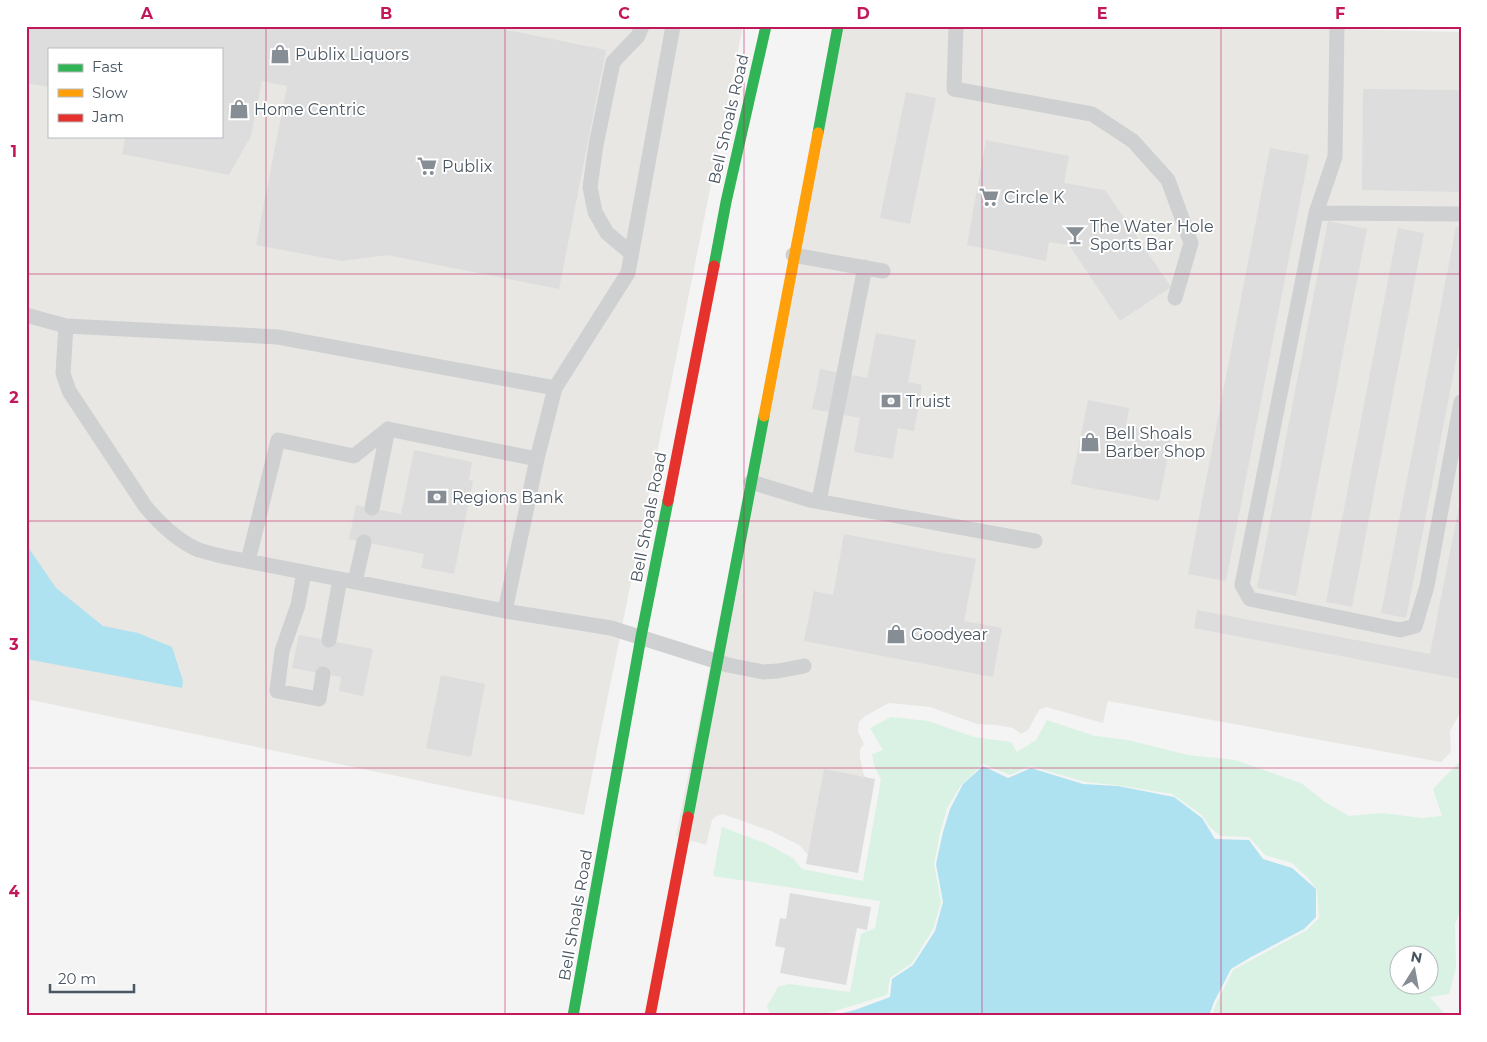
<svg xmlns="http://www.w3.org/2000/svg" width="1487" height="1042" viewBox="0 0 1487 1042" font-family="Montserrat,sans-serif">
	<rect width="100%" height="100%" fill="#f4f4f4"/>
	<path fill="#e8e7e3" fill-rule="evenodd" d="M26,26H743L584,815L26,699ZM49,49H221V136H49Z
		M838,26H1225L1461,32V711L1450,731L1451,752L1441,762L1108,701L1103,723L1046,707L1039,710L1028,730L1021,734L1013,728L996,725L977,724L930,707L889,703L865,716L859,722L858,732L864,744L860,749V757L863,772L868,783L809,856L799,845L771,831L722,814L715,817L712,820L706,845L676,836Z"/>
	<path fill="#d9f2e3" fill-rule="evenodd" d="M891,717L928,721L974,737L1011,742L1017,752L1036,740L1047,720L1095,736L1128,740L1188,755L1235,760L1301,783L1325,802L1349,816L1383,813L1422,818L1442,816L1433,789L1461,760V909L1455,924L1456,968L1449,994L1430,997L1445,1014V1016H1212L1216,1004L1233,970L1307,930L1319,918L1317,890L1308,878L1292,863L1265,855L1249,837L1220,836L1210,827L1202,815L1172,794L1116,785L1085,782L1030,766L1010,775L983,764L961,785L947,808L940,833L934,864L941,902L933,929L912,963L890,978L887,995L819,1016H771L767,1006L778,987L789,984L850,992L861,934L875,928L880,901L713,876L722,827L765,843L793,858L802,869L863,881L881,780L874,765L872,754L883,750L870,728ZM1400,954H1430V984H1400Z"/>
	<path fill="#aee2f0" d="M26,544L56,588L103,626L138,633L172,647L183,681L182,688L26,659Z
		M983,766L1008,778L1031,768L1083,784L1118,786L1174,797L1202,818L1215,839L1249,840L1263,859L1292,868L1316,889V917L1304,929L1251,957L1231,969L1214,1002L1209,1016H830L855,1010L890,997L892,979L913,965L935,931L943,902L936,864L943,832L950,809L963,784Z"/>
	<path fill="#ddddde" d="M26,26H487L606,50L559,289L387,255L342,261L256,245L287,86L262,81L251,136L229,175L122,154L126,136H221V49H49V87L26,83Z
		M1363,89L1461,90V192L1362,190Z
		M906,92L936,98L910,224L880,218Z
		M986,140L1069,156L1064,183L1105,190L1171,287L1120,321L1069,245L1049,242L1046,261L967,245Z
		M1270,148L1309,155L1226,581L1188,574Z
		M1328,221L1367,229L1296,596L1257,588Z
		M1456,227H1461V335L1406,618L1381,613Z
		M1398,228L1424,233L1352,607L1326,602Z
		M876,333L916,340L908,382L922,385L914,431L898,428L893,459L854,452L860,418L812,409L820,369L867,378Z
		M1088,400L1129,408L1126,426L1172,434L1159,501L1071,484Z
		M414,450L472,462L469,480L473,481L454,574L421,568L424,554L349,539L356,505L401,514Z
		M1460,501L1461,679L1194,628L1197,610L1430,654Z
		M844,534L976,559L964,621L1002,628L993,677L804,641L814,591L833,595Z
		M299,635L373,649L363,696L339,691L341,677L292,668Z
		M441,675L485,684L471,757L426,748Z
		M824,769L875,779L858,873L806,864Z
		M790,893L871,907L867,930L857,928L846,985L780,973L785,948L775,946L780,918L786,919Z"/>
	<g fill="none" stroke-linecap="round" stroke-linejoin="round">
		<path stroke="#ced0d2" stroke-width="15" d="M956,26L954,89L1092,114L1133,141L1168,180L1191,243L1175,298
			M1337,26L1335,157L1316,213L1242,585L1250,599L1400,630L1415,626L1427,586L1461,402
			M1316,213L1461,214
			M631,253L607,233L595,212L590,187L596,145L613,62L638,36L642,26
			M793,255L883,271
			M26,315L66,326L278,337L555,388L628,273L673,26
			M66,326L63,373L69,391L145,506C160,524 177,541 199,550C208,553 217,555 226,557L505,611L611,628L728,665L763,672L778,671L804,666
			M388,429L537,459
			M751,482L810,500L1035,541
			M819,501L865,267
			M372,508L388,429
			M248,561L278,440L354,456L388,429
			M304,572L298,605L282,651L277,691L319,699L323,674
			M355,582L364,542
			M505,611L537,459L555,388
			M329,640L340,579"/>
		<path stroke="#30b455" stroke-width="11" d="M818,133L838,26
			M714,266L726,202L766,26
			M688,817L764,416
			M573,1016L641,637L668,501"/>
		<path stroke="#ff9f0a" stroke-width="11" d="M764,416L818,133"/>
		<path stroke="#e5322d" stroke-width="11" d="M668,501L714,266
			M650,1016L688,817"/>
	</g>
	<path fill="none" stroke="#c2185b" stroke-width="1" stroke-opacity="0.55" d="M266,26V1016M505,26V1016M744,26V1016M982,26V1016M1221,26V1016M26,274H1461M26,521H1461M26,768H1461"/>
	<defs>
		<symbol id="shop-bare" viewBox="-9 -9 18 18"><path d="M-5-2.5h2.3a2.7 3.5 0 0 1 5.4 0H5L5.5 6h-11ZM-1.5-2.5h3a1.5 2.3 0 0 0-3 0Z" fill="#868d94" stroke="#fff" stroke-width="2.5" paint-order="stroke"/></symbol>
		<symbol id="supermarket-bare" viewBox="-9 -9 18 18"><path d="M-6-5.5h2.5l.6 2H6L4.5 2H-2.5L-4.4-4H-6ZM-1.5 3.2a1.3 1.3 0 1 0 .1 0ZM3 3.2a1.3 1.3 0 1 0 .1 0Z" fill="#868d94" stroke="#fff" stroke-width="2.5" paint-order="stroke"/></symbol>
		<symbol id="bar-bare" viewBox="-9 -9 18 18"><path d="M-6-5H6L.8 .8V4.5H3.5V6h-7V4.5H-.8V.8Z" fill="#868d94" stroke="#fff" stroke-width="2.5" paint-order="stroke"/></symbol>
		<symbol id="bank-bare" viewBox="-9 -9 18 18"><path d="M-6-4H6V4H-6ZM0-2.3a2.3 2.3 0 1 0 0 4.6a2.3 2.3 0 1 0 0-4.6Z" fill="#868d94" stroke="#fff" stroke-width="2.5" paint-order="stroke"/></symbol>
	</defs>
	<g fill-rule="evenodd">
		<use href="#shop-bare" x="266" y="40" width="28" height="28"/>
		<use href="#shop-bare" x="225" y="95" width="28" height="28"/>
		<use href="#supermarket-bare" x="413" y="152" width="28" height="28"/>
		<use href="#supermarket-bare" x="975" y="183" width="28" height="28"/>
		<use href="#bar-bare" x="1061" y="221" width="28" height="28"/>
		<use href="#bank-bare" x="877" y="387" width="28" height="28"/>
		<use href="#shop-bare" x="1076" y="428" width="28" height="28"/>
		<use href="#bank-bare" x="423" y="483" width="28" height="28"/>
		<use href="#shop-bare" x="882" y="620" width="28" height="28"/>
	</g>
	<g text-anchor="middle" stroke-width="4" stroke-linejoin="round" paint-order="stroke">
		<g font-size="16" fill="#4a5661" stroke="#fff" text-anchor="start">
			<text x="295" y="60">Publix Liquors</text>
			<text x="254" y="115">Home Centric</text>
			<text x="442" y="172">Publix</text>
			<text x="1004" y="203">Circle K</text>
			<text x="1090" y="232">The Water Hole<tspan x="1090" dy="18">Sports Bar</tspan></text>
			<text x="906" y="407">Truist</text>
			<text x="1105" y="439">Bell Shoals<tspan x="1105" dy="18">Barber Shop</tspan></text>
			<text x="452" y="503">Regions Bank</text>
			<text x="911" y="640">Goodyear</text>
		</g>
		<g font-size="16" fill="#4a5661" stroke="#fff">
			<text transform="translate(728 119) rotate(-77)" y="6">Bell Shoals Road</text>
			<text transform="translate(648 517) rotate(-79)" y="6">Bell Shoals Road</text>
			<text transform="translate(575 915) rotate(-80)" y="6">Bell Shoals Road</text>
		</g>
	</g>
	<rect width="1487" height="1042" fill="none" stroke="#ffffff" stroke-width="55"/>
	<rect x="48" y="48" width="175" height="90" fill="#ffffff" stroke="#b7bbc0"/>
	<rect x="58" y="64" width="25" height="8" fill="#30b455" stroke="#b7bbc0"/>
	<text x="92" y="72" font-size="15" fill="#4a5661">Fast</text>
	<rect x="58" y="89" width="25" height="8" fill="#ff9f0a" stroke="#b7bbc0"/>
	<text x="92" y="98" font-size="15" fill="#4a5661">Slow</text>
	<rect x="58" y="114" width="25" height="8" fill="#e5322d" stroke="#b7bbc0"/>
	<text x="92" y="122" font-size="15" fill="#4a5661">Jam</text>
	<g transform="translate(1414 970) rotate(11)"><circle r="24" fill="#ffffff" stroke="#b7bbc0"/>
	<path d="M0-4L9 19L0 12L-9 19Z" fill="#868d94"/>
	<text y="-8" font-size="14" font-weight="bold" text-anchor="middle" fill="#4a5661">N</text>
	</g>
	<path d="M50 984v8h84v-8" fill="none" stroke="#4a5661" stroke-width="2.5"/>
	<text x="58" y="984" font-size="15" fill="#4a5661" stroke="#ffffff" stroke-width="4" paint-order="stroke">20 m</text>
	<rect x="28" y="28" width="1432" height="986" fill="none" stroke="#c2185b" stroke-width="2"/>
	<g font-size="16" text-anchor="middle" font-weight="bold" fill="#c2185b">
		<text x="147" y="19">A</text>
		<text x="386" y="19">B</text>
		<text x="624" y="19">C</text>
		<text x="863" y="19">D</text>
		<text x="1102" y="19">E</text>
		<text x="1340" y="19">F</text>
		<text x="14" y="157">1</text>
		<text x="14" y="403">2</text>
		<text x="14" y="650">3</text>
		<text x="14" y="897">4</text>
	</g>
</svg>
